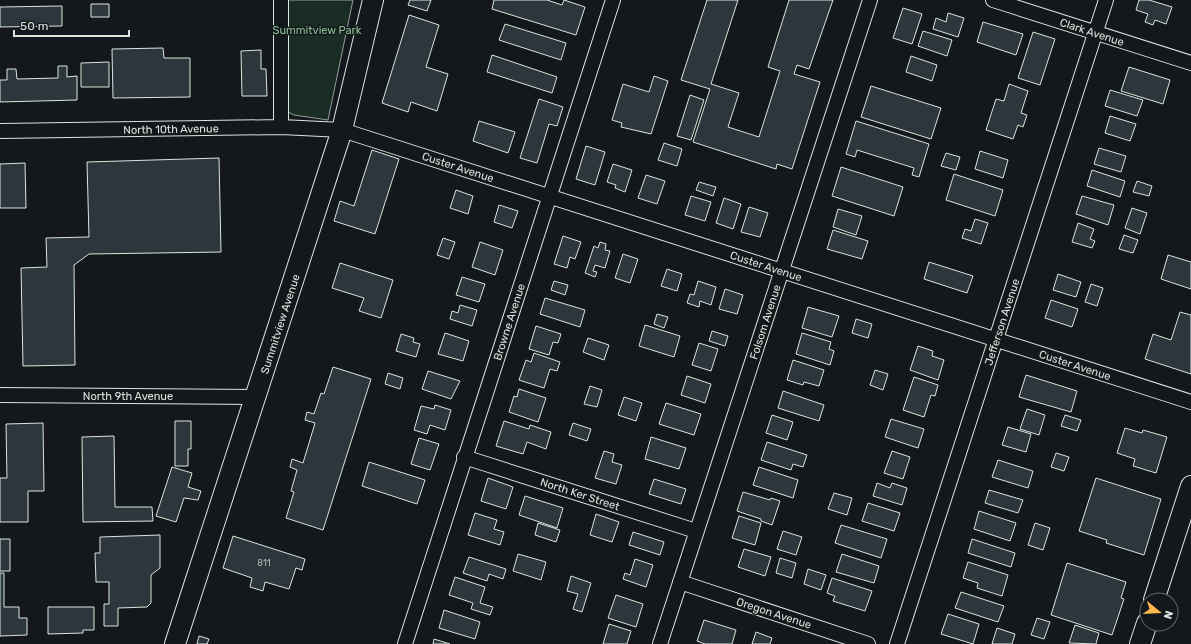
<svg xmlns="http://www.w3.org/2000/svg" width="1191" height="644" viewBox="0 0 1191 644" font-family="Rubik,sans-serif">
	<rect width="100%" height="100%" fill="#14181c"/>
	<path fill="#1a2d24" stroke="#939e99" d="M287,0H353L328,120L294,115L288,112Z"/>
	<path fill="#2c363c" stroke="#d8e6dc" d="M410,0H431L427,11L408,5Z
		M494,0H547L562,5L564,0L585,7L576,35L492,9Z
		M707,0H738L711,84L739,93L728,127L759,137L780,71L768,67L789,0H833L809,69L797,65L794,74L820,82L792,169L777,164L776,169L693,142L710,89L681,80Z
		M1139,0H1149L1172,7L1166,24L1155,20L1153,25L1145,22L1148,14L1136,10Z
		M91,4H109V17H91Z
		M62,6V26L0,27V7Z
		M903,8L922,14L912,44L893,38Z
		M948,13L964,18L958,37L933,29L936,18L946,22Z
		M409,15L439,25L426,67L448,74L437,111L411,102L408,112L382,103Z
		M983,22L1023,34L1016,55L977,42Z
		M505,24L566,43L561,60L499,40Z
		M923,31L952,40L947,56L918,46Z
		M1033,32L1055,39L1040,85L1018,78Z
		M163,48L164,58H190V97L113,98L112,49Z
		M261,50V69H266L267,96H242L241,51Z
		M492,55L557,77L552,93L487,72Z
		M911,56L937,65L932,81L906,72Z
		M109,62V87H81V63Z
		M58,66H67V77L77,76V100L0,102V80H7V69H16L17,79L58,78Z
		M1129,67L1170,80L1163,104L1121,91Z
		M654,76L668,81L651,134L621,127L622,123L612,120L623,84L649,92Z
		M1009,84L1028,91L1021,113L1027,115L1023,127L1018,125L1013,139L986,130L996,99L1004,101Z
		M871,86L941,108L931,139L861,117Z
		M1110,90L1143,100L1137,116L1105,106Z
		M690,95L704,100L691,140L677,136Z
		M539,99L563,107L557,126L549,124L537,163L520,158Z
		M1110,116L1136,124L1130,141L1105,133Z
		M479,121L515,132L508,153L473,141Z
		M856,121L929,144L919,177L912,175L914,168L857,150L855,157L846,154Z
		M664,143L682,149L677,166L658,160Z
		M586,146L605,152L595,185L576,179Z
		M1099,148L1126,156L1121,172L1094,164Z
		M372,150L399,159L375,234L334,221L340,201L354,206Z
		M980,151L1008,160L1003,178L975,169Z
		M946,153L960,157L956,170L941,166Z
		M219,158L221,252L89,254L74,265L75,365L23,366L21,268L47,267L46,238L89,237L87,162Z
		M25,163L26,208H0V164Z
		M613,164L632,170L625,192L615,188L616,185L607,182Z
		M841,167L903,187L894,216L832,196Z
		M1092,170L1125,181L1120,197L1087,186Z
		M954,174L1003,190L995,216L946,200Z
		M646,175L665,181L657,204L638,198Z
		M1137,181L1152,186L1149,196L1133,192Z
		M699,182L716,187L713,196L696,190Z
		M456,190L473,196L468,214L450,208Z
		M691,196L711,202L705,221L685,215Z
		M1082,196L1114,205L1108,225L1076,214Z
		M724,198L741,204L733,229L716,223Z
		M499,205L518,211L512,228L494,222Z
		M749,207L768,213L760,237L741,232Z
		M1132,208L1147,213L1140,234L1125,228Z
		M838,209L862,216L856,235L833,227Z
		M975,219L988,223L981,244L962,238L965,229L971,231Z
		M1078,223L1094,229L1090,239L1095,241L1092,248L1072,242Z
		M833,230L868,241L862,259L827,249Z
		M1124,235L1138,240L1133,253L1119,249Z
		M563,236L581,242L575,259L570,257L567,268L554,264Z
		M443,238L455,242L449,259L437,255Z
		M480,242L503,250L495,275L472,267Z
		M600,242L606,244L605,250L610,251L605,268L595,265L593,271L597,272L595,277L585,273L594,246L598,248Z
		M623,254L638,259L630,283L615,278Z
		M1168,255L1191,262V289L1161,279Z
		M929,262L973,276L967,293L924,279Z
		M340,263L393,280L381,318L359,311L364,298L332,288Z
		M667,269L682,274L677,291L661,286Z
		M1058,274L1081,282L1076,297L1053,290Z
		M462,277L485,284L479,302L456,295Z
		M554,281L568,285L565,295L551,290Z
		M698,281L716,287L711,305L700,301L699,307L687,303L690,294L694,295Z
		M1091,284L1103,288L1097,306L1085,302Z
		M725,289L743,295L737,314L719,309Z
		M545,298L585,310L580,327L540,314Z
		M1051,300L1078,309L1072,327L1045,318Z
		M460,305L477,310L472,326L450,319L452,311L458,313Z
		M808,307L839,316L832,337L802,328Z
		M1180,312L1191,315V374L1145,359L1153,334L1171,340Z
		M657,314L668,317L664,328L654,324Z
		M856,319L872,324L868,338L852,333Z
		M645,325L680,336L674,357L639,346Z
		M536,326L561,334L558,343L553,342L549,355L529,349Z
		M712,331L728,336L725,346L709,341Z
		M445,333L469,341L463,361L438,354Z
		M802,333L831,342L829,349L834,351L830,365L796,354Z
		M401,334L414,338L413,342L420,344L416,357L396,351Z
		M588,338L609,345L604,360L583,352Z
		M699,343L718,349L711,371L692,365Z
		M918,346L933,351L932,356L944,360L938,380L910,370Z
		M534,353L560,362L557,371L550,369L544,388L519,380L526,360L531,362Z
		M793,360L824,370L819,386L804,382L803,385L787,380Z
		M333,367L371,379L323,530L286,518L294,492L291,491L297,470L290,467L292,459L303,463L315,423L305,420L307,412L314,414L321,393L324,394Z
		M875,370L888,374L883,390L870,385Z
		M428,371L460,381L451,399L422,389Z
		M388,373L403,378L400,389L385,384Z
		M1026,375L1077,391L1071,412L1019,397Z
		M687,376L711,384L705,403L681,395Z
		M914,377L938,385L935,396L931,395L924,417L903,410Z
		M590,386L602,390L597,407L584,404Z
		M519,389L546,398L538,422L509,412L514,396L517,397Z
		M783,391L824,405L819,421L778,408Z
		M624,397L642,403L636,421L618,415Z
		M666,403L701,414L694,435L659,424Z
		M435,405L451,410L445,430L430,425L427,434L414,430L421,406L434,409Z
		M1027,409L1045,415L1039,435L1020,429Z
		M772,415L793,422L787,440L766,433Z
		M1065,415L1081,420L1077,431L1061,426Z
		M891,419L924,429L918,448L885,437Z
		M175,421H191V449H188V466H175Z
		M504,421L529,429L530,425L551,432L546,449L527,442L523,454L496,446Z
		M43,423L44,491H28V522H0V478H7L6,424Z
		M573,423L591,429L587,441L569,435Z
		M1008,427L1031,434L1026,452L1002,445Z
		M1125,428L1142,433L1143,430L1167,437L1156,473L1133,466L1135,459L1117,453Z
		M114,436L115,507H152L153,521L83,522L82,437Z
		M651,437L686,448L679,469L645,459Z
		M419,438L439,444L430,470L411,464Z
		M767,442L807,455L803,467L793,464L791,470L761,460Z
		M604,451L614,454L612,462L622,465L616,484L595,478Z
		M892,451L910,457L903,479L884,473Z
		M1056,453L1069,457L1064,471L1051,467Z
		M998,460L1033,471L1028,488L992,477Z
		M369,462L425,480L417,504L362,486Z
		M172,467L192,473L188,487L201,491L198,500L184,498L176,522L156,516Z
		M759,467L798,480L793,498L753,485Z
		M488,478L513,487L506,509L481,501Z
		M1096,478L1161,499L1144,555L1106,543L1107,540L1079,531Z
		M654,479L686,489L681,504L649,494Z
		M877,483L890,488L892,483L907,488L902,505L873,496Z
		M989,490L1023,500L1018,513L985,503Z
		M743,492L770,500L771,498L780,501L772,525L761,521V519L737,511Z
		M834,493L852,498L847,515L828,509Z
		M525,496L563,508L557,528L519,515Z
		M868,503L900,513L894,531L862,521Z
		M979,511L1016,523L1010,541L974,529Z
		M475,513L497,520L494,529L504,532L500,545L468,535Z
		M596,514L619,522L612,542L590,535Z
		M739,516L761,523L755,545L732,538Z
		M538,523L560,530L556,542L535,535Z
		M1035,523L1050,528L1043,550L1028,545Z
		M841,525L887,539L881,558L835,543Z
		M783,531L802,537L796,555L777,549Z
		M633,532L664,542L660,555L629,545Z
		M160,535V568L151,575V603L147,607L118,608V626H104V604H109V582H96L95,553H100V537Z
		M233,536L305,559L302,570L296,568L289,589L265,582L263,591L250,587L252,578L223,568Z
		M0,539H10V571H0Z
		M972,539L1015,553L1011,567L968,553Z
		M744,549L771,557L765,576L738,567Z
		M518,554L546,562L541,580L513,571Z
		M842,554L879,566L874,583L836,572Z
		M469,557L506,569L503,579L489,574L487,581L463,573Z
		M780,558L796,563L792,578L776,573Z
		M635,559L653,565L646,587L623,579L625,573L630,575Z
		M968,562L1008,575L1002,596L977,588L978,583L963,578Z
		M1067,563L1126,582L1121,598L1124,599L1112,635L1051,615Z
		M808,569L826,575L821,590L804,584Z
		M0,573H4V607H19V618H27V635L0,636Z
		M571,576L591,583L582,612L573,609L578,594L567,591Z
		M455,577L485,587L480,603L493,607L490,615L471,609L473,603L449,595Z
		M832,578L872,591L865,611L833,601L835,596L827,593Z
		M961,592L1004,606L998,622L955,608Z
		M616,595L643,604L636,627L608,618Z
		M48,607H94V630H83V633L48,634Z
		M444,610L480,622L475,639L439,628Z
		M948,614L979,624L973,644L941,634Z
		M1037,618L1050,622L1044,639L1031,635Z
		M704,620L736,630L732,644H705L697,641Z
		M609,624L631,631L627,644H603Z
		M1075,625L1099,633L1096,644L1069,643Z
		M997,628L1015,634L1012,644H992Z
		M756,632L772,638L770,644H752Z
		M199,636L209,639L207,644H197Z
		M434,639L450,644H433Z"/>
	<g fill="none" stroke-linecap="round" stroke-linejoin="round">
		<defs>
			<path id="street" d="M993,0L1191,63
				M281,127V0
				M0,131L281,127L342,130L1191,402
				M0,395L257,397
				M464,457L696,531
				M680,582L868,644
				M405,644L613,0
				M660,644L870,0
				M897,644L1106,0"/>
			<path id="secondary" d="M1154,600L1191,486
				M175,644L342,130L373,0
				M1140,644L1147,623"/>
		</defs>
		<use href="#street" stroke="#d8e6dc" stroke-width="16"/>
		<use href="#secondary" stroke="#d8e6dc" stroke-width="22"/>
		<use href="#street" stroke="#14181c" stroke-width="14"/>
		<use href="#secondary" stroke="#14181c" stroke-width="20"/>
	</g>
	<g text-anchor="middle" stroke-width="3" stroke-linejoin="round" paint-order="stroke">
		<g font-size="9" fill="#adbab4">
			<text x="264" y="566">811</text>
		</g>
		<g font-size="11" fill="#8ac095" stroke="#14181c">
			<text x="317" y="34">Summitview Park</text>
		</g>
		<g font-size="11" fill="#d8e6dc" stroke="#14181c">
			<text transform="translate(1092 32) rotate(18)" y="4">Clark Avenue</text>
			<text transform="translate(171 129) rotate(-1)" y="4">North 10th Avenue</text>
			<text transform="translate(458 167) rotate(18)" y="4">Custer Avenue</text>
			<text transform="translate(766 266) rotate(18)" y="4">Custer Avenue</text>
			<text transform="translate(509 322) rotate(-72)" y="4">Browne Avenue</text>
			<text transform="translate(765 322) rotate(-72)" y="4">Folsom Avenue</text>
			<text transform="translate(1002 322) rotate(-72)" y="4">Jefferson Avenue</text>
			<text transform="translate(280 324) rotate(-72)" y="4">Summitview Avenue</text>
			<text transform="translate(1075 365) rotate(18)" y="4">Custer Avenue</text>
			<text x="128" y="400">North 9th Avenue</text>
			<text transform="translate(580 494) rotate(18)" y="4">North Ker Street</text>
			<text transform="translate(774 613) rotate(18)" y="4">Oregon Avenue</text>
		</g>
	</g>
	<g transform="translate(1159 612) rotate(108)"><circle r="19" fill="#14181c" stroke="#626a69"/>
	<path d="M0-3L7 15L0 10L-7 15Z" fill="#ffb74d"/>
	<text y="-6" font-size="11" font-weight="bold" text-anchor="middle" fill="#d8e6dc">N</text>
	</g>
	<path d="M14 30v6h115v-6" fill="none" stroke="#d8e6dc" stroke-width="2"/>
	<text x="20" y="30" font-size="12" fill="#d8e6dc" stroke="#14181c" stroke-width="3" paint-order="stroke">50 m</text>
</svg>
